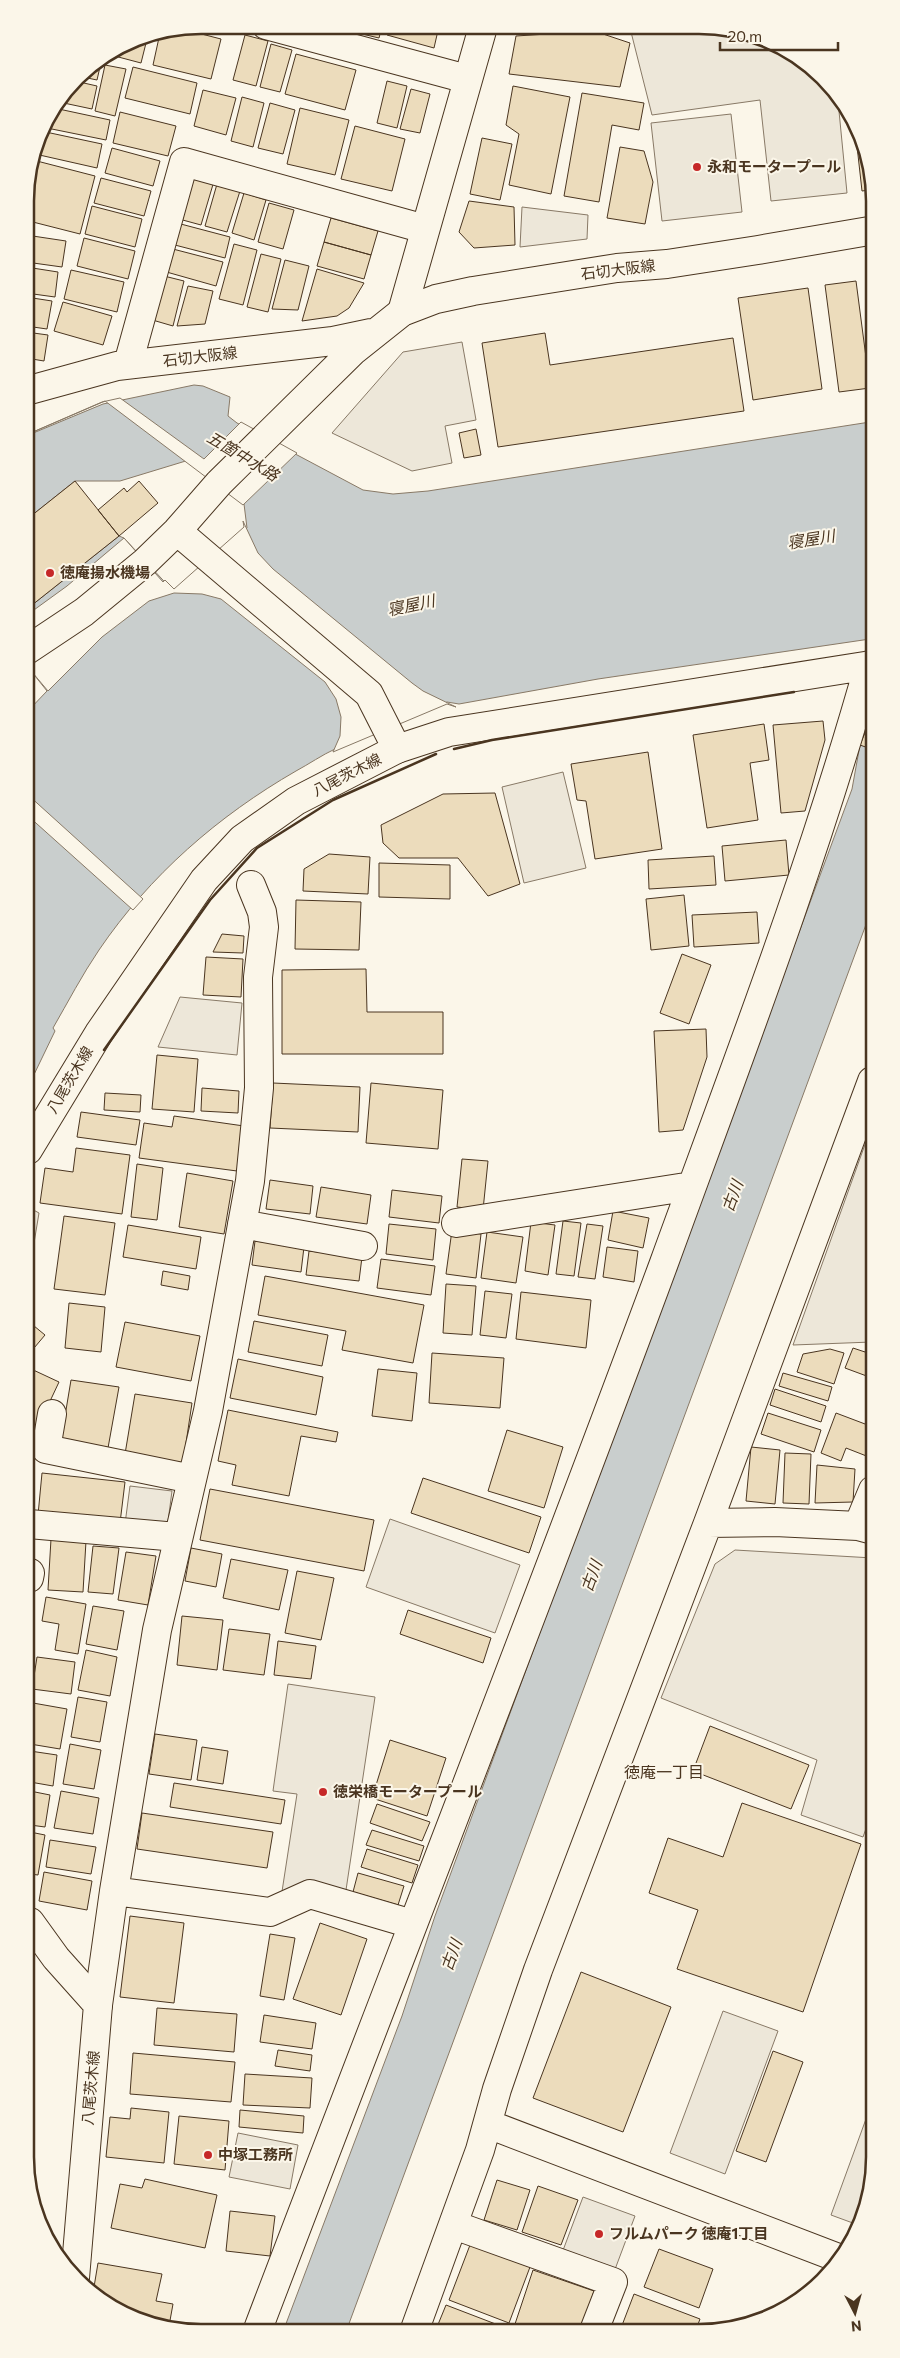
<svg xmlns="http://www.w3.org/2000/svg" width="900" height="2358" viewBox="0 0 900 2358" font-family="Commissioner,'Noto Sans JP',sans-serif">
	<rect width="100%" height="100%" fill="#fbf6e9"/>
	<path fill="#ede7d9" stroke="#887966" d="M630,28H734L778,43L823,76L838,101L847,193L771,201L760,100L652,115Z
		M731,114L742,212L662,221L651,123Z
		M522,207L588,215L587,239L520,247Z
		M462,342L476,420L445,426L452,463L412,471L332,433L403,352Z
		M563,772L586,868L524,883L502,787Z
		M180,997L242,1003L237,1055L158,1047Z
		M872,1125V1342L793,1345Z
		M28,1207L39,1213L28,1279Z
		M130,1486L172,1491L167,1529L125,1524Z
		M390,1519L520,1565L495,1633L366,1587Z
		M735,1550L873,1558L874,1806L863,1837L801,1815L817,1760L661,1698L715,1564Z
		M288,1684L375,1697L346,1890L312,1885L281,1898L297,1794L273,1791Z
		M723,2011L778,2031L725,2174L670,2153Z
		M874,2097L875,2169L861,2226L831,2215Z
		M238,2133L298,2145L290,2189L229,2177Z
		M583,2197L635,2216L614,2272L562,2253Z"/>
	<path fill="#c9cecd" stroke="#887966" d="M194,385L203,386L230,397L228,416L237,423L363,490L393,494L428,491L870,422V639L598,679L459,704L447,702C409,717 372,732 335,749C322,755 309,764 296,771C218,816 150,875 99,950C82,975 68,1002 53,1028L55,1031L28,1087L27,712L47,691L27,666V609L119,536L124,538L174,592L247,528L244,504L189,460L120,481H75L26,520V436L103,404Z
		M871,718V911L347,2329H284L402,2016L435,1916L852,789L860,745Z"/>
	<path fill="#fbf6e9" stroke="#887966" d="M120,398L204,459L241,422L297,453L243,505L105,401L26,435L102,402Z
		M243,521L258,553L273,569L412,683L423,691L456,707L447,704L333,752L340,736L341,717L336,699L325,682L221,599L202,594L174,593L149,601L102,637L48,691L27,666V615L67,586L124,538L163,582L165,580L174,589L244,527Z
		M27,794L143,899L133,910L27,815Z"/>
	<path fill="#ecdcbc" stroke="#4a3520" d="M358,26H382L379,38L362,34Z
		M390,26H439L434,48L387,35Z
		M182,29L221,39L211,79L153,65L160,33Z
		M594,31L630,43L620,87L509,74L516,36Z
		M148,35L141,63L107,54L133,38Z
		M245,35L268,41L256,86L233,80Z
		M271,44L292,50L280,92L260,87Z
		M296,54L356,70L345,110L285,94Z
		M102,58L97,80L78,76L84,69Z
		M105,65L126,69L115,116L95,111Z
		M133,67L197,83L190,114L125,98Z
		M75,81L97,86L92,109L59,102Z
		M387,81L407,86L397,128L377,123Z
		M513,86L570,97L551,194L509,185L519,134L506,125Z
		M411,89L430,94L420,133L400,129Z
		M203,90L236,98L226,135L194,126Z
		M582,93L644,103L639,130L612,125L599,202L564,196Z
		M242,97L264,103L253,147L231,141Z
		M270,103L295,110L283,154L258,148Z
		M54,108L110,120L106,140L42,127Z
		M300,108L349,120L335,175L287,164Z
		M120,112L176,126L168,156L113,143Z
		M355,126L405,139L392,191L341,179Z
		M41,131L102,144L97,168L35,154Z
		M482,138L512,144L500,200L470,194Z
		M863,145L869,155V190L862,191L857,146Z
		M620,147L644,151L653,182L645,224L607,218Z
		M112,148L160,161L153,186L105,173Z
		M33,160L95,176L80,234L25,220V189Z
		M192,174L214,181L201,225L179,219Z
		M101,178L151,191L144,216L94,203Z
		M217,184L240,191L227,232L205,226Z
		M244,193L266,200L254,240L232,233Z
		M469,201L514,207L515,245L474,248L459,232Z
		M269,203L294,210L283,249L258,242Z
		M92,206L142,219L135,247L85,234Z
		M331,218L378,231L371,255L324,242Z
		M177,223L230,237L225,258L171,244Z
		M26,235L66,241L62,267L26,262Z
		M84,238L135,251L128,279L77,266Z
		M324,242L371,255L364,279L317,266Z
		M234,244L257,250L243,305L219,299Z
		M169,248L223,262L216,286L163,271Z
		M261,254L281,259L268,312L247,307Z
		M285,260L309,266L298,310L272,309Z
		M26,267L58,272L55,297L26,293Z
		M317,269L364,283L349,308L337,316L302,321Z
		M71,270L124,282L117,312L64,299Z
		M160,275L184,281L173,326L149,319Z
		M856,281L870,388L839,392L825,285Z
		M869,284L870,310L866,285Z
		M188,286L213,291L205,324L177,326Z
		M808,288L822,389L753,400L738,298Z
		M26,297L52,301L47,329L26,326Z
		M63,302L112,316L103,345L54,331Z
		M26,332L48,335L44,361L26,358Z
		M545,333L550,365L733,338L744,411L498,447L482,343Z
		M476,429L481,455L464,458L459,433Z
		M75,481L119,536L27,609L26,520Z
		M139,481L158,503L119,536L98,510L124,488L127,492Z
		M871,718V749L860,745Z
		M823,721L825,740L805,811L781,813L773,725Z
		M764,724L769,760L750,763L758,820L707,828L693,735Z
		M648,752L662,849L595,859L586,801L577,800L571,764Z
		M495,793L520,884L488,896L458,858H399L383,843L381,825L443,794Z
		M786,840L789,875L725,881L722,846Z
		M329,854L370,857L368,894L303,891L304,869Z
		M714,856L716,885L649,889L648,860Z
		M379,863L450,865V899L379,897Z
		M684,895L689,946L651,950L646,899Z
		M296,900L361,902L359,950L295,949Z
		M757,912L759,943L694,947L692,915Z
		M222,934L244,936L243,953L213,952Z
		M682,954L711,965L689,1024L660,1013Z
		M206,957L243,959L241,997L203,995Z
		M366,969L367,1012H443V1054H282V970Z
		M706,1029L707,1057L683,1130L659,1132L654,1031Z
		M157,1055L198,1059L194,1112L152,1109Z
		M273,1083L360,1087L358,1132L270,1128Z
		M371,1083L443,1090L438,1149L366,1143Z
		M202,1088L239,1091L238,1113L201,1111Z
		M105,1093L141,1095L140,1112L104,1110Z
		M81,1112L140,1120L136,1145L77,1137Z
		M174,1116L244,1126L237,1171L139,1158L144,1123L172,1127Z
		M76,1148L130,1155L122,1214L40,1203L45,1168L73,1172Z
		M462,1159L488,1161L483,1210L457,1207Z
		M137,1164L163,1168L157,1220L131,1217Z
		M187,1173L233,1181L224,1234L179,1227Z
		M270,1180L313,1186L310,1214L266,1209Z
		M321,1187L371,1195L367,1224L316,1217Z
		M392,1190L442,1196L439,1223L389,1217Z
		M613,1211L649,1218L643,1248L608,1240Z
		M64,1216L115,1223L105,1295L54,1289Z
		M563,1221L581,1223L574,1276L556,1274Z
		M531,1222L555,1225L548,1275L525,1271Z
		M389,1224L436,1229L433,1260L386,1254Z
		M587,1224L603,1226L595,1279L578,1277Z
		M128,1225L201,1237L196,1269L123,1257Z
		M452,1230L481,1234L476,1278L446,1274Z
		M487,1232L523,1237L516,1283L481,1278Z
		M255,1241L304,1247L301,1272L252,1265Z
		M607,1247L638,1251L634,1282L603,1277Z
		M309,1251L362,1257L359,1281L306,1275Z
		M381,1259L435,1266L431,1295L377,1288Z
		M163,1271L190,1276L188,1290L161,1285Z
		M265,1276L424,1305L413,1363L342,1350L346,1331L258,1315Z
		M446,1284L476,1286L472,1335L443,1333Z
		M485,1291L512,1294L506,1338L480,1335Z
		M521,1292L591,1300L586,1348L516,1339Z
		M69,1303L105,1307L101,1352L65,1348Z
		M28,1321L45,1335L29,1354Z
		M254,1321L328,1335L322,1366L248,1352Z
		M125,1322L200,1336L191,1381L116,1367Z
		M872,1347V1378L845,1368L853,1348L865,1352L867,1348Z
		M830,1349L844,1353L834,1384L797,1372L803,1354Z
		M432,1353L504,1358L500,1408L429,1403Z
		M238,1359L323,1377L316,1415L230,1398Z
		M29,1368L59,1382L29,1446Z
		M378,1369L417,1373L412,1421L372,1416Z
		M783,1373L832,1387L828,1401L779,1386Z
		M71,1380L119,1387L108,1448L61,1440Z
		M775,1389L826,1406L821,1422L770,1405Z
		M135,1394L192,1403L183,1463L125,1454Z
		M228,1410L338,1432L336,1442L301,1436L289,1496L232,1485L236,1465L218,1461Z
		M768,1413L821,1430L814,1452L761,1434Z
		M836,1413L873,1427V1447L869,1457L846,1448L841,1461L821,1453Z
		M507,1430L563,1447L544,1508L488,1491Z
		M751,1447L780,1450L775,1504L746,1501Z
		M785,1453L811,1454L809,1504L783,1503Z
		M817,1465L855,1469L853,1502L815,1503Z
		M42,1473L125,1482L120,1523L38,1515Z
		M423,1478L541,1517L529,1553L411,1513Z
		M210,1489L374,1520L364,1571L200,1540Z
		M51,1539L86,1541L83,1592L48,1590Z
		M93,1546L119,1548L113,1594L88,1592Z
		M191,1548L222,1554L216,1587L185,1581Z
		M126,1552L156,1556L148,1605L118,1600Z
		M231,1559L288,1570L279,1610L223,1598Z
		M297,1571L334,1578L321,1640L285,1633Z
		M46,1597L86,1604L78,1654L55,1650L59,1624L42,1621Z
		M93,1606L124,1611L117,1650L86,1644Z
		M408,1610L491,1638L483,1663L400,1634Z
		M182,1616L223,1620L217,1670L177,1665Z
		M229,1629L270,1634L264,1675L223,1670Z
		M278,1641L316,1646L311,1679L274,1675Z
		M86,1650L117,1657L110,1696L78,1690Z
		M37,1657L75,1662L71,1694L32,1689Z
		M78,1697L107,1702L100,1742L71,1737Z
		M33,1703L67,1709L60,1749L30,1744V1724Z
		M710,1726L809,1765L791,1809L693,1771Z
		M155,1734L197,1740L191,1780L149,1774Z
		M390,1740L446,1758L427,1816L372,1798Z
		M70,1744L101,1750L94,1789L63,1784Z
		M202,1747L228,1751L223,1784L197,1780Z
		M30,1751L57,1755L53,1786L30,1782Z
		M174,1783L285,1800L281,1824L170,1807Z
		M30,1791L50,1795L45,1827L30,1825Z
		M61,1791L99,1798L93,1834L54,1828Z
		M742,1803L861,1844L803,2012L677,1969L698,1910L649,1893L668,1838L723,1857Z
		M377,1804L430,1822L422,1841L370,1823Z
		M142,1813L273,1832L267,1868L137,1849Z
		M372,1830L424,1846L419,1861L366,1845Z
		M30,1832L45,1835L38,1875L30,1874Z
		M50,1840L96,1847L91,1874L46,1867Z
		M367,1849L418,1865L412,1883L361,1867Z
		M44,1872L92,1881L87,1910L39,1901Z
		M358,1873L404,1886L398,1905L353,1892Z
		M130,1916L184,1923L174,2003L120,1997Z
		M320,1923L367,1939L341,2015L293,1999Z
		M270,1934L295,1938L284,2000L260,1996Z
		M581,1972L671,2007L623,2132L533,2098Z
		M157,2008L237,2014L234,2052L154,2045Z
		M264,2015L316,2023L312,2049L260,2042Z
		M278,2050L312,2055L310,2071L275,2066Z
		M773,2051L803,2062L766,2162L736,2151Z
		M133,2053L235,2062L231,2102L130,2094Z
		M245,2074L312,2078L310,2108L243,2105Z
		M131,2108L169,2112L164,2163L106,2157L110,2117L130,2119Z
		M240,2110L304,2116L303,2133L239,2127Z
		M179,2116L229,2121L225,2170L174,2164Z
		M145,2179L217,2195L205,2248L111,2228L120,2184L142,2188Z
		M497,2180L530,2190L517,2230L484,2220Z
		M538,2186L578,2200L561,2245L522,2232Z
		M230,2211L275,2216L270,2256L226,2251Z
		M470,2245L530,2267L509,2323L449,2300Z
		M659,2249L713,2269L699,2308L644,2287Z
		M98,2263L162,2274L156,2301L173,2304L169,2326L152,2323L93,2293Z
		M533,2270L594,2291L582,2328H526L515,2324Z
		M634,2294L700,2319L697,2327L621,2328Z
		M446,2305L506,2328L437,2327Z"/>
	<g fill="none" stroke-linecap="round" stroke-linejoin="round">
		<defs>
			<path id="minor" d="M266,25L467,79
				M402,312L483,27
				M128,364L184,162L425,229
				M397,749L449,732L871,665
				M456,1223L692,1186
				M242,1224L363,1246
				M52,1414L46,1449L192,1479
				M708,1523L775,1522L858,1526L873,1530
				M29,1524L177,1537
				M858,1526L873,1490
				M29,1578L30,1573
				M114,1891L270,1912L310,1894L412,1924
				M98,2005L114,1891L157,1630L208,1411L250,1181L259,1088L258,977L264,927L262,912L251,885
				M488,2124L841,2259
				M454,2225L613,2282L595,2328
				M258,2329C393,1974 532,1620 664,1263C736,1065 812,868 869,665
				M415,2329L480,2150L497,2089L538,1970L708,1523L872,1081"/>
			<path id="major" d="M26,391L117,366L333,341L371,333
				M27,650L84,612L145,562L177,531L219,483L353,351L402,312L436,299L473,291L617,268L667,264L758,250L869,231
				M28,1150L99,1033L204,880L242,839L296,801L397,749L369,694L177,531
				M30,1922L56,1958L98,2005L75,2278"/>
		</defs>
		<use href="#minor" stroke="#4a3520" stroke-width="30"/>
		<use href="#major" stroke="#4a3520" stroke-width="30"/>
		<use href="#minor" stroke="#fbf6e9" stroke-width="28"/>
		<use href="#major" stroke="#fbf6e9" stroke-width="28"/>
		<path stroke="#4a3520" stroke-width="2.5" d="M454,749L492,740L794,692
			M104,1050L210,900L257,848L333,800L436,754"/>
	</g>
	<g fill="#c62828" stroke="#fbf6e9" stroke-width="2">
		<circle cx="697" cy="167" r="5"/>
		<circle cx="50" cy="573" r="5"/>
		<circle cx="323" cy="1792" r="5"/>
		<circle cx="208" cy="2155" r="5"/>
		<circle cx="599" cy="2234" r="5"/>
	</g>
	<g text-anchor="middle" stroke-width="4" stroke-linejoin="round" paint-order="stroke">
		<g font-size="15" font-weight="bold" fill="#4a3520" stroke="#fbf6e9" text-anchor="start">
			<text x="707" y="172">永和モータープール</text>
			<text x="60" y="578">徳庵揚水機場</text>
			<text x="333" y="1797">徳栄橋モータープール</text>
			<text x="218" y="2160">中塚工務所</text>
			<text x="609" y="2239">フルムパーク 徳庵1丁目</text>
		</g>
		<g font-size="15" fill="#4a3520" stroke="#fbf6e9">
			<text transform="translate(618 270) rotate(-7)" y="5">石切大阪線</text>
			<text transform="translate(200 357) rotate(-7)" y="5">石切大阪線</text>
			<text transform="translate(347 775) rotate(-27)" y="5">八尾茨木線</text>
			<text transform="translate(70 1080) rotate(-59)" y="5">八尾茨木線</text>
			<text transform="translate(91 2088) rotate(-85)" y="5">八尾茨木線</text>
		</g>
		<g font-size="16" font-style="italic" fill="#4a3520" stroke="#fbf6e9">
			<text transform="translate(243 456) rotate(31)" y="6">五箇中水路</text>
			<text transform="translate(811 539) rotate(-9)" y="6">寝屋川</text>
			<text transform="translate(411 605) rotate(-12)" y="6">寝屋川</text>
			<text transform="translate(732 1196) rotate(-70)" y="6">古川</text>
			<text transform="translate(591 1576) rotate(-70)" y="6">古川</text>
			<text transform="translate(451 1955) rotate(-70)" y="6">古川</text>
		</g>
		<g font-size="16" fill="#4a3520" stroke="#fbf6e9">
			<text x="664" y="1778">徳庵一丁目</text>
		</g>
	</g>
	<path d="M0 0H900V2358H0ZM201 34H699A167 167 0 0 1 866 201V2157A167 167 0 0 1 699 2324H201A167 167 0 0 1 34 2157V201A167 167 0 0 1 201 34Z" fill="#fbf6e9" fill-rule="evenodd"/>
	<path fill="none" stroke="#4a3520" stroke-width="2.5" d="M201 34H699A167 167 0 0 1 866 201V2157A167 167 0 0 1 699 2324H201A167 167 0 0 1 34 2157V201A167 167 0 0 1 201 34Z"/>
	<g transform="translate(855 2313) rotate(174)" stroke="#fbf6e9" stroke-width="4" paint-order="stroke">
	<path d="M0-4L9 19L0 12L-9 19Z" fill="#4a3520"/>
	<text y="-8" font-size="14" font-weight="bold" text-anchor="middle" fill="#4a3520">N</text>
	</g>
	<path d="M720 42v8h118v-8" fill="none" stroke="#4a3520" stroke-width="2.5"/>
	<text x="728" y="42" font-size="15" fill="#4a3520" stroke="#fbf6e9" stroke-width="4" paint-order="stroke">20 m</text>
</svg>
